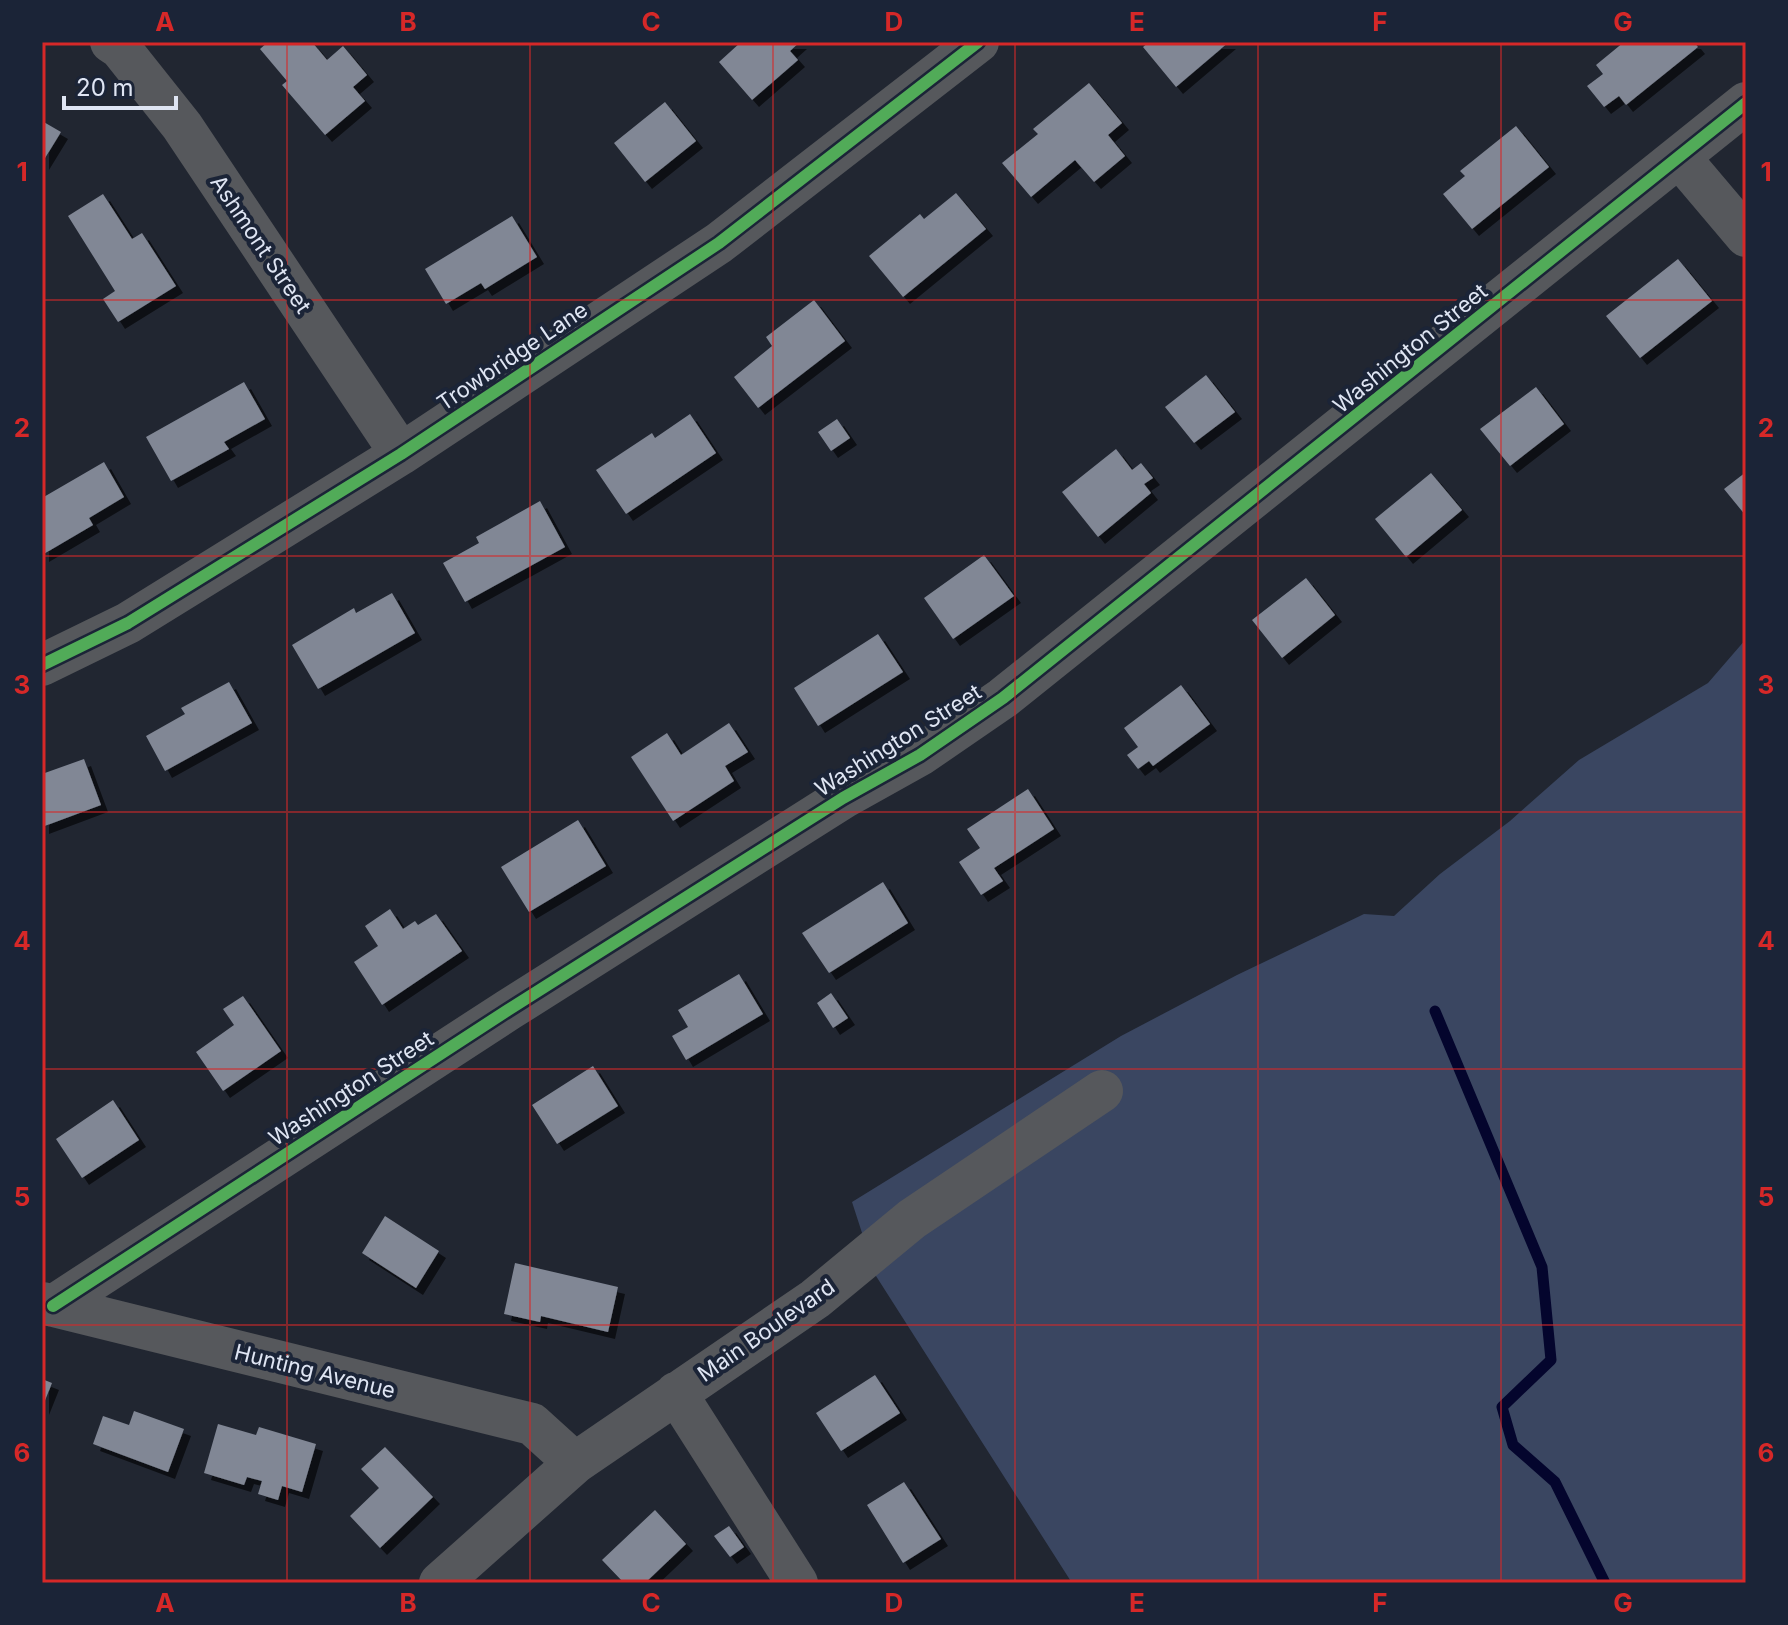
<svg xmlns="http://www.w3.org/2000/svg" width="1788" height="1625" viewBox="0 0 1788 1625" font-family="Inter,sans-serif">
	<defs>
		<filter id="shadow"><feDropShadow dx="7" dy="7" stdDeviation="0" flood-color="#0009"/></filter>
	</defs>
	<rect width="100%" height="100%" fill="#212631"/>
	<path fill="#3a4661" d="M1746,639V1583H1072L876,1276L852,1202L1121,1036L1237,975L1364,914L1394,916L1440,874L1510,821L1579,760L1708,683Z"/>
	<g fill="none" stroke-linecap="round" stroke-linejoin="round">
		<path stroke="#04052d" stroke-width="11" d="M1435,1011L1542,1267L1551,1360L1502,1407L1513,1445L1555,1482L1605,1583"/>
	</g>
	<path fill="#818795" filter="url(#shadow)" d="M268,42H312L327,60L343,46L367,75L353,87L365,101L325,135L282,85L287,81L260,49Z
		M741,42H800L790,51L798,60L752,100L719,62Z
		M1149,42H1229L1176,87L1143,47Z
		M1624,42H1694L1698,47L1626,105L1619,96L1604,107L1587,86L1603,74L1596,65Z
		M1089,83L1122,123L1108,135L1125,156L1094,182L1075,160L1031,197L1002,163L1038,134L1033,129Z
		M665,102L696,141L645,182L614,143Z
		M42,121L61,132L42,163Z
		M1516,126L1549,167L1472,229L1443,194L1465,176L1460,171Z
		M956,193L986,229L903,297L869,256L920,214L924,219Z
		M103,194L132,239L142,233L176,286L118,322L103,299L115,291L68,216Z
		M512,216L537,257L485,289L481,283L446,304L425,269Z
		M1678,259L1712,301L1640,358L1606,316Z
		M814,300L845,341L758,408L734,377L772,346L766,337Z
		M1206,375L1235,412L1194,443L1165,407Z
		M244,382L265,419L224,442L229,449L171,481L146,437Z
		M1536,387L1564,424L1510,466L1480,429Z
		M690,414L716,453L626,514L596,470L652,433L655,438Z
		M837,419L850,438L831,451L818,432Z
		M1116,449L1132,470L1141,463L1153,478L1144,484L1151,493L1098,537L1062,492Z
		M104,462L124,497L89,518L93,525L42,555V498Z
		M1746,472V516L1724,489Z
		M1431,473L1462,510L1406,557L1375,519Z
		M540,501L565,547L465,602L443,563L479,543L476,537Z
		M984,555L1014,596L953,639L924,598Z
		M1306,578L1335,615L1282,658L1252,620Z
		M392,593L415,633L318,689L292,645L354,608L356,613Z
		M878,634L903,672L818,726L794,688Z
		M229,682L252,723L165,771L146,736L185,714L181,708Z
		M1181,685L1210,724L1153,766L1149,761L1138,769L1127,755L1138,747L1124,728Z
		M729,723L748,752L725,766L734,781L673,821L631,757L667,733L681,755Z
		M84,759L101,805L42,827V774Z
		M1028,789L1054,829L994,868L1003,881L981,895L959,862L980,848L967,829Z
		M578,820L606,866L529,912L501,867Z
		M883,882L908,923L829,973L802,933Z
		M390,909L403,929L415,921L418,925L436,914L462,951L382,1005L354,962L378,946L365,926Z
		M739,974L763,1014L686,1060L672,1036L688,1027L678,1010Z
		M831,993L848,1018L833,1028L817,1003Z
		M243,996L281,1051L223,1091L196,1052L234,1025L223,1009Z
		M593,1066L618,1106L557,1144L532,1105Z
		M113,1100L139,1140L82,1178L56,1139Z
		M385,1216L439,1251L416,1288L362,1253Z
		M515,1263L618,1287L608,1332L541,1316L540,1322L504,1314Z
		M875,1375L900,1413L841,1451L816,1413Z
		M42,1379L52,1383L42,1408Z
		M134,1411L184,1429L168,1472L93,1444L103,1416L129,1425Z
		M218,1424L256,1435L259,1427L316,1444L302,1492L282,1486L278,1500L258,1494L262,1481L247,1477L244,1485L204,1473Z
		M385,1447L433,1497L380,1548L350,1516L379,1488L361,1469Z
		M904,1482L941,1539L903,1563L867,1505Z
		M655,1510L686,1544L645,1583H624L602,1560Z
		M729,1526L744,1547L730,1557L714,1536Z"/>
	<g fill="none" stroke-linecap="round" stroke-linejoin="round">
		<path stroke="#56585c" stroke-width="42" d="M111,42L120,48L182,126L401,454
			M1680,158L1746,236
			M42,665L128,623L401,454L719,243L978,42
			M42,1303L532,1424L575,1463
			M53,1306L508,1010L843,798L920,755L1003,698L1746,103
			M676,1393L797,1583
			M440,1583L575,1463L815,1299L912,1219L1102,1091"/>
		<defs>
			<path id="cycleway" d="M42,665L128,623L401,454L719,243L978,42
				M53,1306L508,1010L843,798L920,755L1003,698L1746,103"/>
		</defs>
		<use href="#cycleway" stroke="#1b2437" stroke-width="17"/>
		<use href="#cycleway" stroke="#51ab58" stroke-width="12"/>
	</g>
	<path fill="none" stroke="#d62828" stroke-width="2" stroke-opacity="0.55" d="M287,42V1583M530,42V1583M773,42V1583M1015,42V1583M1258,42V1583M1501,42V1583M42,300H1746M42,556H1746M42,812H1746M42,1069H1746M42,1325H1746"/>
	<g text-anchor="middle" stroke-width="8" stroke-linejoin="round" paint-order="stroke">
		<g font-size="22" fill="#dfe5f3" stroke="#1b2437">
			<text transform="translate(261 244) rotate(56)" y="8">Ashmont Street</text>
			<text transform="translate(1410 348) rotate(-39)" y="8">Washington Street</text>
			<text transform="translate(512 356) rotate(-34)" y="8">Trowbridge Lane</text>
			<text transform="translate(898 740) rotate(-32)" y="8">Washington Street</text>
			<text transform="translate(351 1088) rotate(-33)" y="8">Washington Street</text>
			<text transform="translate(766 1330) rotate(-35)" y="8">Main Boulevard</text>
			<text transform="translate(315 1371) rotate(14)" y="8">Hunting Avenue</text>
		</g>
	</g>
	<rect width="1788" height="1625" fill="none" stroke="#1b2437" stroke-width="88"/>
	<path d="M64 96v12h112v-12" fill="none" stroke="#dfe5f3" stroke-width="4"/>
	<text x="76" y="96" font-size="24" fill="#dfe5f3" stroke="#1b2437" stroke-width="6" paint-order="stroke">20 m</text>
	<rect x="44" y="44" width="1700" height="1537" fill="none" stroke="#d62828" stroke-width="3"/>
	<g font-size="26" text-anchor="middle" font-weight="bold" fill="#d62828">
		<text x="165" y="31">A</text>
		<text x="408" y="31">B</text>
		<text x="651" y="31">C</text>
		<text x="894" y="31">D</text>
		<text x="1137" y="31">E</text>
		<text x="1380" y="31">F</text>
		<text x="1623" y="31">G</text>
		<text x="22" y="181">1</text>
		<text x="1766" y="181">1</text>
		<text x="22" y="437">2</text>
		<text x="1766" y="437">2</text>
		<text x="22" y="694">3</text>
		<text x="1766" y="694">3</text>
		<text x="22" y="950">4</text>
		<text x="1766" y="950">4</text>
		<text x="22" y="1206">5</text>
		<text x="1766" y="1206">5</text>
		<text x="22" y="1462">6</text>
		<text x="1766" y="1462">6</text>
		<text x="165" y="1612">A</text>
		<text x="408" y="1612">B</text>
		<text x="651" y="1612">C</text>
		<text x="894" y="1612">D</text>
		<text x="1137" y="1612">E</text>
		<text x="1380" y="1612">F</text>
		<text x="1623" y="1612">G</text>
	</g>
</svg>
